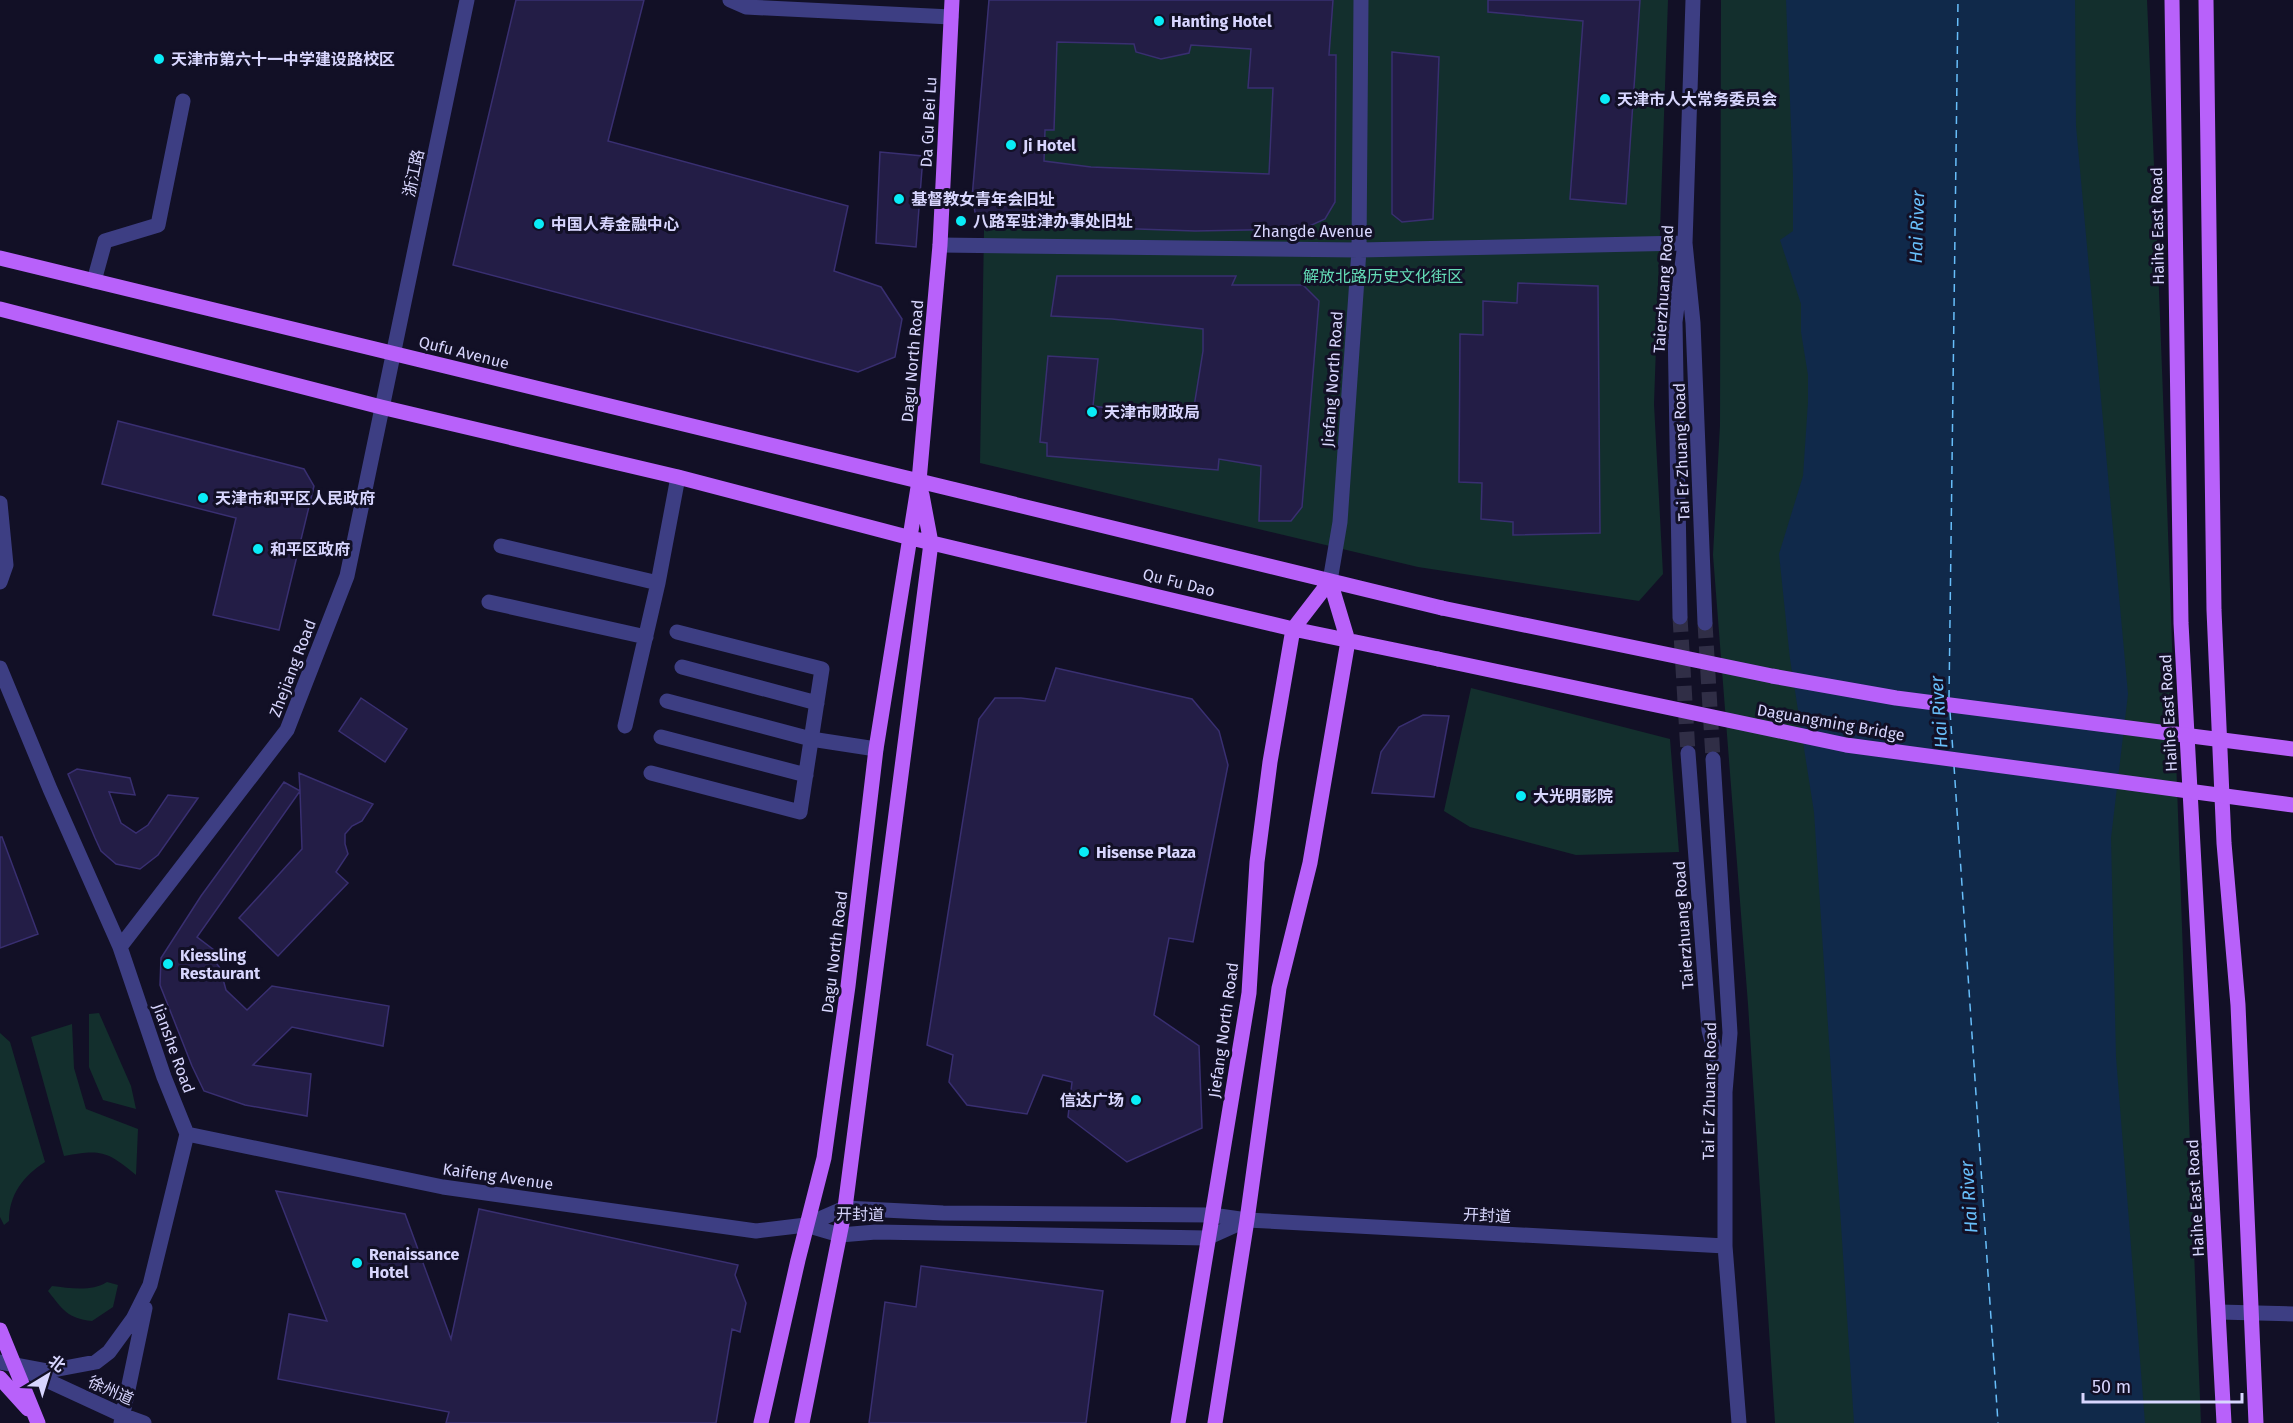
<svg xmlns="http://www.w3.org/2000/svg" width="2293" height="1423" viewBox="0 0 2293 1423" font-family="'Fira Sans','Noto Sans SC',sans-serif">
	<rect width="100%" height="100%" fill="#121026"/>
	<path fill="#132f2d" d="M988,0H1668L1654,404L1663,574L1639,601L1418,567L980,463Z
		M1721,0H2147C2168,474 2181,949 2201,1423H1775L1748,1004L1713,555L1720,425Z
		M1471,688L1670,739L1679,852L1576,855L1470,827L1444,811Z
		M99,1013L131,1086L136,1109L103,1100L89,1067V1014Z
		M72,1024L74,1068L86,1109L138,1129L136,1175C107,1151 101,1149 64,1156L31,1037Z
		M0,1033L10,1042L45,1162C23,1176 9,1195 9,1221L4,1225L0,1217Z
		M107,1282L118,1285L113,1307L92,1321C67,1318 63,1310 48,1291L52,1286C70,1288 91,1292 107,1282Z"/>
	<path fill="#10294a" d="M1786,0H2075L2076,126L2128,694L2111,838L2116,1057L2145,1423H1854L1814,812L1790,659L1779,554L1803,476L1808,402V375L1801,332V304L1780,240L1793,231V177Z"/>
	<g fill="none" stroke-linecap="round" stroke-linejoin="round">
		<path stroke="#68befa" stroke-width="1.5" stroke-dasharray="8 6" stroke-linecap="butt" d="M1949,698L1958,0
			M1950,712L1953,752
			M1954,766L1998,1423"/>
	</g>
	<path fill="#231d46" stroke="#392f71" stroke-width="1.5" fill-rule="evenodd" d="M516,0H644L608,141L848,206L834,271L881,287L902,319L895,357L858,372L453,265Z
		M989,0H1333L1329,55H1336L1335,202L1325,219L1303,229L1195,231L991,224L975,212L972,198ZM1057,42L1134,44L1136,52L1161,59L1189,53L1191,45L1251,49L1248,88H1273L1269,174L1091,167L1044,161L1045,130H1054Z
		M1488,0H1640L1626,204L1570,199L1583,21L1488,12Z
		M1392,52L1439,57L1433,219L1402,222L1392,214Z
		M880,152L923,156L916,247L876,243Z
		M1057,276H1236L1232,285H1303L1319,301L1302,507L1291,521H1259L1261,466L1219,459L1218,470L1047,456V443L1040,442L1048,356L1098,359L1093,406L1192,419L1203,351V329L1112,319L1051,316Z
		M1518,283L1598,286L1600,533L1513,535V522L1481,519L1482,483L1459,482L1460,334L1483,335V301L1517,303Z
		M118,421L304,469L314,486L279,630L213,615L236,518L102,484Z
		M1056,668L1192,699L1219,731L1228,765L1193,942L1169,938L1154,1015L1199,1046L1202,1128L1127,1162L1068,1117L1072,1082L1043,1075L1027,1114L967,1105L949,1082L953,1055L927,1045L979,719L995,698H1021L1045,701Z
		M361,698L407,729L385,762L339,731Z
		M1423,715L1449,716L1434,797L1372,793L1381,752L1399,727Z
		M77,769L130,778L135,795L109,792L121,823L136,833L148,825L168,795L198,798L158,855L140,869L116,864L101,851L95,838L68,774Z
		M299,773L373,804L362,821L352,826L345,834V844L348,854L336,872L348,883L278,956L239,918L302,849L300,791L197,937L214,950L211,956L220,968L226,990L247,1010L272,986L389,1006L383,1046L292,1027L253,1065L311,1074L307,1116L245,1105L204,1091L192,1066L160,985L161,958L201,896L284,782L300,791Z
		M0,837H2L38,934L0,948Z
		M276,1191L405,1214L451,1339L479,1209L738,1265L735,1275L746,1303L740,1332L732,1329L716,1423H446L449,1412L278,1379L289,1314L327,1321Z
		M921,1266L1103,1291L1086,1423H869L885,1302L916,1307Z"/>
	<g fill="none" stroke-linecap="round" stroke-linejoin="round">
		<path stroke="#302e46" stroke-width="15" stroke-dasharray="15 8" stroke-linecap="butt" d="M1680,617L1688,753
			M1705,623L1713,759"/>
		<path stroke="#3d3e83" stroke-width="15" d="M730,0L746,7L951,17
			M940,245L1359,250L1685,243L1693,323L1705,623
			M94,281L105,241L158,225L183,101
			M0,503L6,565L0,582
			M501,546L658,583
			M1330,581L1340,522L1359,250L1361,0
			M489,602L646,637
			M1680,617L1675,322L1685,243L1693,0
			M682,667L817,703
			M0,668L50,789L120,947L164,1077L187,1134L150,1285L133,1319L109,1352L96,1362L48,1371L0,1362
			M667,701L811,739L876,749
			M625,726L658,583L678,477
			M661,737L806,775
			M1688,753L1709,1030L1722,1080
			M1713,759L1730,1033L1725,1092V1246L1739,1423
			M651,773L800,812L822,669L677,632
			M120,947L287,730L347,576L467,0
			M187,1134L443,1187L756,1231L806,1225
			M1247,1220L1207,1238L876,1232L840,1235L806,1225L845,1208L943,1213L1212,1215L1247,1220L1725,1246
			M2219,1312L2293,1314
			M31,1373L122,1415L144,1423
			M121,1423L145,1308"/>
		<path stroke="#b861fa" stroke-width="15" d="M2172,0L2181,623L2224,1423
			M2206,0L2214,610L2224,843L2238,1005L2256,1423
			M0,258L1442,608
			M0,309L381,407L678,477L911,538L1293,629L1438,659
			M0,1330L38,1423
			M0,1378L28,1409
			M761,1423L798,1260L824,1158L848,986L876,749L919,481L940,245L952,0
			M802,1423L845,1208L931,543L922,495
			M1178,1423L1249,993L1257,862L1270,762L1293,629L1330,581
			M1215,1423L1247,1220L1279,988L1310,863L1348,641L1330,581"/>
		<path stroke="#b861fa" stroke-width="15" d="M1442,608L1772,676L1896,698L2293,749
			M1438,659L1846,745L2293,805"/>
	</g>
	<g fill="#09ecf7" stroke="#121026" stroke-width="2">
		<circle cx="1159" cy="21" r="6"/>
		<circle cx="159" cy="59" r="6"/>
		<circle cx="1605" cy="99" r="6"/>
		<circle cx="1011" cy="145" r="6"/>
		<circle cx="899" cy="199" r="6"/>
		<circle cx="961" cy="221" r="6"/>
		<circle cx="539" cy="224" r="6"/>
		<circle cx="1092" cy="412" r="6"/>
		<circle cx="203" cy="498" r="6"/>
		<circle cx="258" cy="549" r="6"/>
		<circle cx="1521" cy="796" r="6"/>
		<circle cx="1084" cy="852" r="6"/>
		<circle cx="168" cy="964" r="6"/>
		<circle cx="1136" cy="1100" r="6"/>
		<circle cx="357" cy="1263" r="6"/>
	</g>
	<g text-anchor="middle" stroke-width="6" stroke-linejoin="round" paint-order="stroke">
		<g font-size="16" font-weight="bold" fill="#d8d6fe" stroke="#121026" text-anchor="start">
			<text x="1171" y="27">Hanting Hotel</text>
			<text x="171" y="65">天津市第六十一中学建设路校区</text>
			<text x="1617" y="105">天津市人大常务委员会</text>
			<text x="1023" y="151">Ji Hotel</text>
			<text x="911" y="205">基督教女青年会旧址</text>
			<text x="973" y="227">八路军驻津办事处旧址</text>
			<text x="551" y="230">中国人寿金融中心</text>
			<text x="1104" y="418">天津市财政局</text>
			<text x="215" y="504">天津市和平区人民政府</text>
			<text x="270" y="555">和平区政府</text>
			<text x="1533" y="802">大光明影院</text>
			<text x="1096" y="858">Hisense Plaza</text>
			<text x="180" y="961">Kiessling<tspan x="180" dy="18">Restaurant</tspan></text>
			<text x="1124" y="1106" text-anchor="end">信达广场</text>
			<text x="369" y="1260">Renaissance<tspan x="369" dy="18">Hotel</tspan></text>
		</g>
		<g font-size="16" fill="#d8d6fe" stroke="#121026">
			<text transform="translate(928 122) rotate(-87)" y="6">Da Gu Bei Lu</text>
			<text transform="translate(413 173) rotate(-78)" y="6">浙江路</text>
			<text transform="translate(2157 226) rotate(-91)" y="6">Haihe East Road</text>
			<text x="1313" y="237">Zhangde Avenue</text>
			<text transform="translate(1663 289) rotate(-86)" y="6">Taierzhuang Road</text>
			<text transform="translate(464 352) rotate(14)" y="6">Qufu Avenue</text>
			<text transform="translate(912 361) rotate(-85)" y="6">Dagu North Road</text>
			<text transform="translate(1332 379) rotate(-86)" y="6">Jiefang North Road</text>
			<text transform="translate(1681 452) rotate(-92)" y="6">Tai Er Zhuang Road</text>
			<text transform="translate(1179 582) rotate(14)" y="6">Qu Fu Dao</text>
			<text transform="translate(292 668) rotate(-69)" y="6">Zhejiang Road</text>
			<text transform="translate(2168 713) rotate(-93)" y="6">Haihe East Road</text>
			<text transform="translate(1831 722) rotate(10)" y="6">Daguangming Bridge</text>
			<text transform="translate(1683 925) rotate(-94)" y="6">Taierzhuang Road</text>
			<text transform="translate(834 952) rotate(-83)" y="6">Dagu North Road</text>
			<text transform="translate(1223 1030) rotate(-82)" y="6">Jiefang North Road</text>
			<text transform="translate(174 1048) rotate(70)" y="6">Jianshe Road</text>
			<text transform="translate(1709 1091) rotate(-89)" y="6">Tai Er Zhuang Road</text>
			<text transform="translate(498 1176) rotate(8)" y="6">Kaifeng Avenue</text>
			<text transform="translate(2195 1198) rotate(-93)" y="6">Haihe East Road</text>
			<text transform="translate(860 1214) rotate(1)" y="6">开封道</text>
			<text transform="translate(1487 1215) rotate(3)" y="6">开封道</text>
			<text transform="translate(111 1390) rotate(24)" y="6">徐州道</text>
		</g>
		<g font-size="16" fill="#64dcb7" stroke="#121026">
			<text x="1383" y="282">解放北路历史文化街区</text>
		</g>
		<g font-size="18" font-style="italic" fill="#68befa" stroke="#121026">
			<text transform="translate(1917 227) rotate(-88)" y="6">Hai River</text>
			<text transform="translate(1939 712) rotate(-94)" y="6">Hai River</text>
			<text transform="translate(1969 1197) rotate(-94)" y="6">Hai River</text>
		</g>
	</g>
	<g transform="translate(48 1375) rotate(38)" stroke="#121026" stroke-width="4.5" paint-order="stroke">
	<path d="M0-4.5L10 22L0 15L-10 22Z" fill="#d8d6fe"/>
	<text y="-9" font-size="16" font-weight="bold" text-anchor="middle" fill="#d8d6fe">北</text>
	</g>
	<path d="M2083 1393v9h159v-9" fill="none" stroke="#d8d6fe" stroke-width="3"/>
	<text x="2092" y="1393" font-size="18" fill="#d8d6fe" stroke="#121026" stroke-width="4.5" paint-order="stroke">50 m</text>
</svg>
